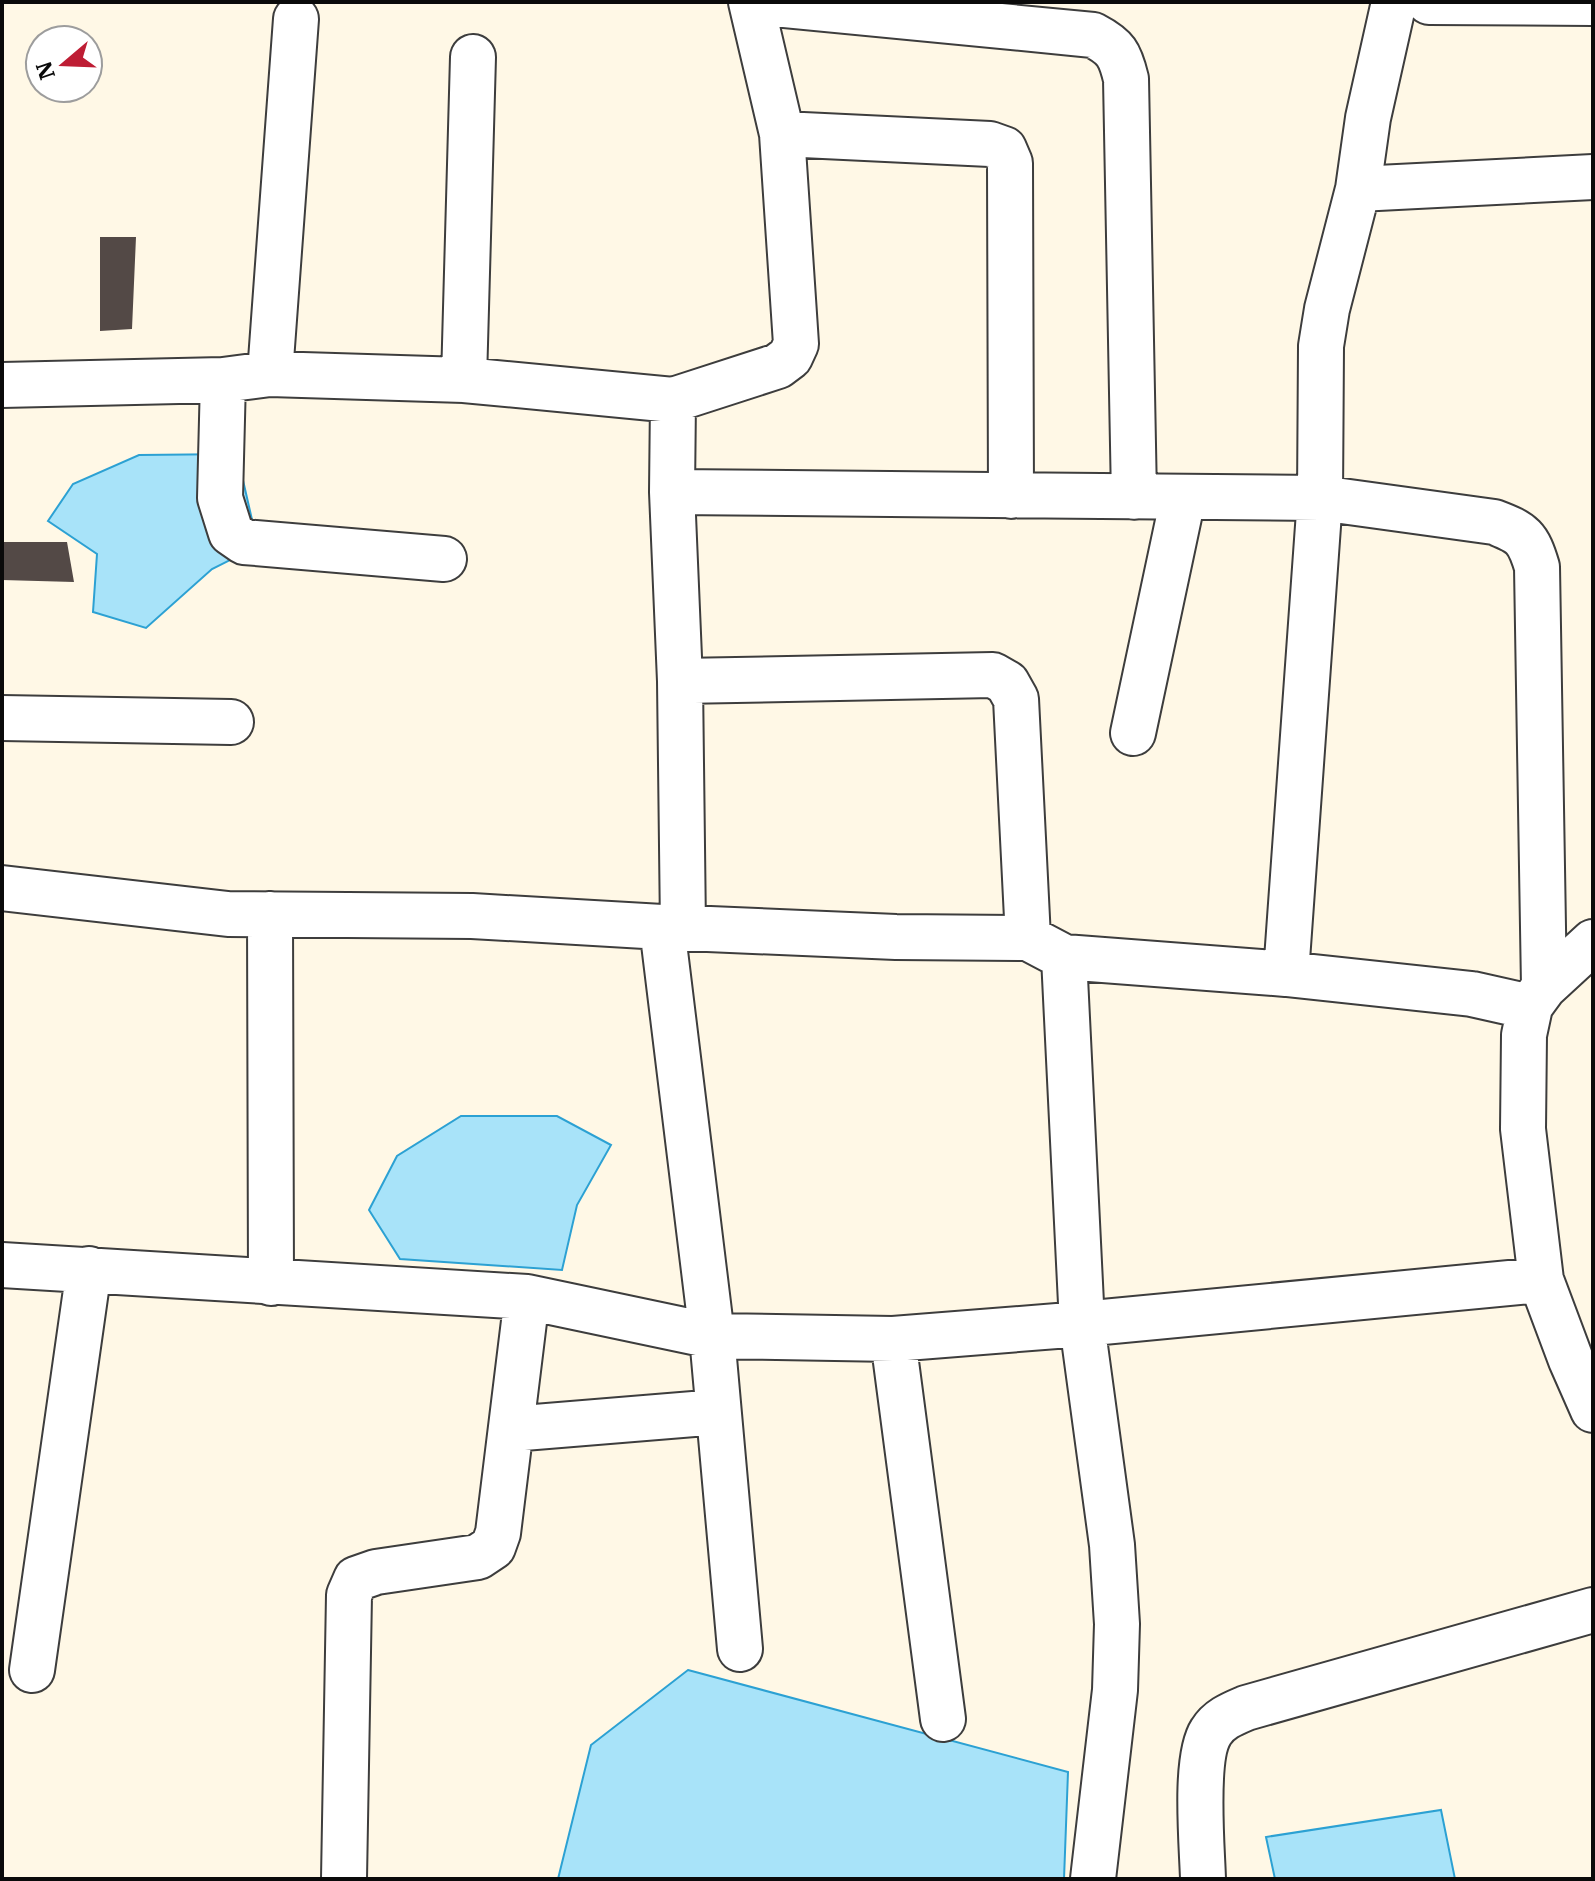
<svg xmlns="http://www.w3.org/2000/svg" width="1595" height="1881" viewBox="0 0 1595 1881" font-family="'IBM Plex Serif',serif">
	<rect width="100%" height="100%" fill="#fff8e6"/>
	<path fill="#a8e3f9" stroke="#2ca1d3" stroke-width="2" d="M237,454L258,546L212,569L146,628L93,612L97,554L48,521L73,484L139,455Z
		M461,1116H557L611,1145L577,1205L562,1270L400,1259L369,1210L397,1156Z
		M688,1670L1068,1772L1064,1879H558L591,1745Z
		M1441,1810L1455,1879H1275L1266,1837Z"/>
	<path fill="#534946" d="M100,237H136L132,329L100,331Z
		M2,542H67L74,582L2,580Z"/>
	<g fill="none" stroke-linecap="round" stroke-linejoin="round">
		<defs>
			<path id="street" d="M754,2L1093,35C1116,47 1120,54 1126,79L1134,497
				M1429,2L1593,3
				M782,134L990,144L1004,149L1010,163L1011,496
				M1358,189L1593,177
				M270,374L296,19
				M223,380L220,498L231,533L244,542L444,559
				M464,380L473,57
				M2,385L223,380L270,374L464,380L673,400L778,366L790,357L796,344L782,134L751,2
				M673,400L672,492L680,681L683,928
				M672,492L1320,498L1494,522C1523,533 1528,537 1537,567L1544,987
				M680,681L993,675L1007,683L1016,699L1028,938
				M2,718L231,722
				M1133,733L1183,498
				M2,888L228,914L472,916L662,927L896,937L1028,938L1064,957L1286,974L1472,994L1530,1007L1524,1035L1523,1129L1541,1280L1571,1360L1593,1410
				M270,914L271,1283
				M662,927L712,1336L740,1649
				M1064,957L1082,1324L1112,1545L1117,1624L1115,1690L1093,1879
				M1286,974L1320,498L1321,346L1327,309L1358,189L1368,118L1394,2
				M1533,1002L1544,987L1593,942
				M2,1265L527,1297L712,1336L893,1339L1082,1324L1541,1280
				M893,1339L943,1719
				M511,1429L718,1412
				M32,1670L89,1269
				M344,1879L349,1595L356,1579L376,1572L478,1557L493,1547L498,1533L527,1297
				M1203,1879C1202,1845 1194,1758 1211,1732C1219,1719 1232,1714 1246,1708L1593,1610"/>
		</defs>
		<use href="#street" stroke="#3d3d3d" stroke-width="48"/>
		<use href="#street" stroke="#fff" stroke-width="44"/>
	</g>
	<rect width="1595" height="1881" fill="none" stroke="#0a0a0a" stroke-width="8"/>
	<g transform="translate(64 64) rotate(251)"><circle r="38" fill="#ffffff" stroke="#9d9d9d" stroke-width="2"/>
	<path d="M0-6L14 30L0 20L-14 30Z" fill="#be1d34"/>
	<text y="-12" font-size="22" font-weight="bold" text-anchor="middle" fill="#0a0a0a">N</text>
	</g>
</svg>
